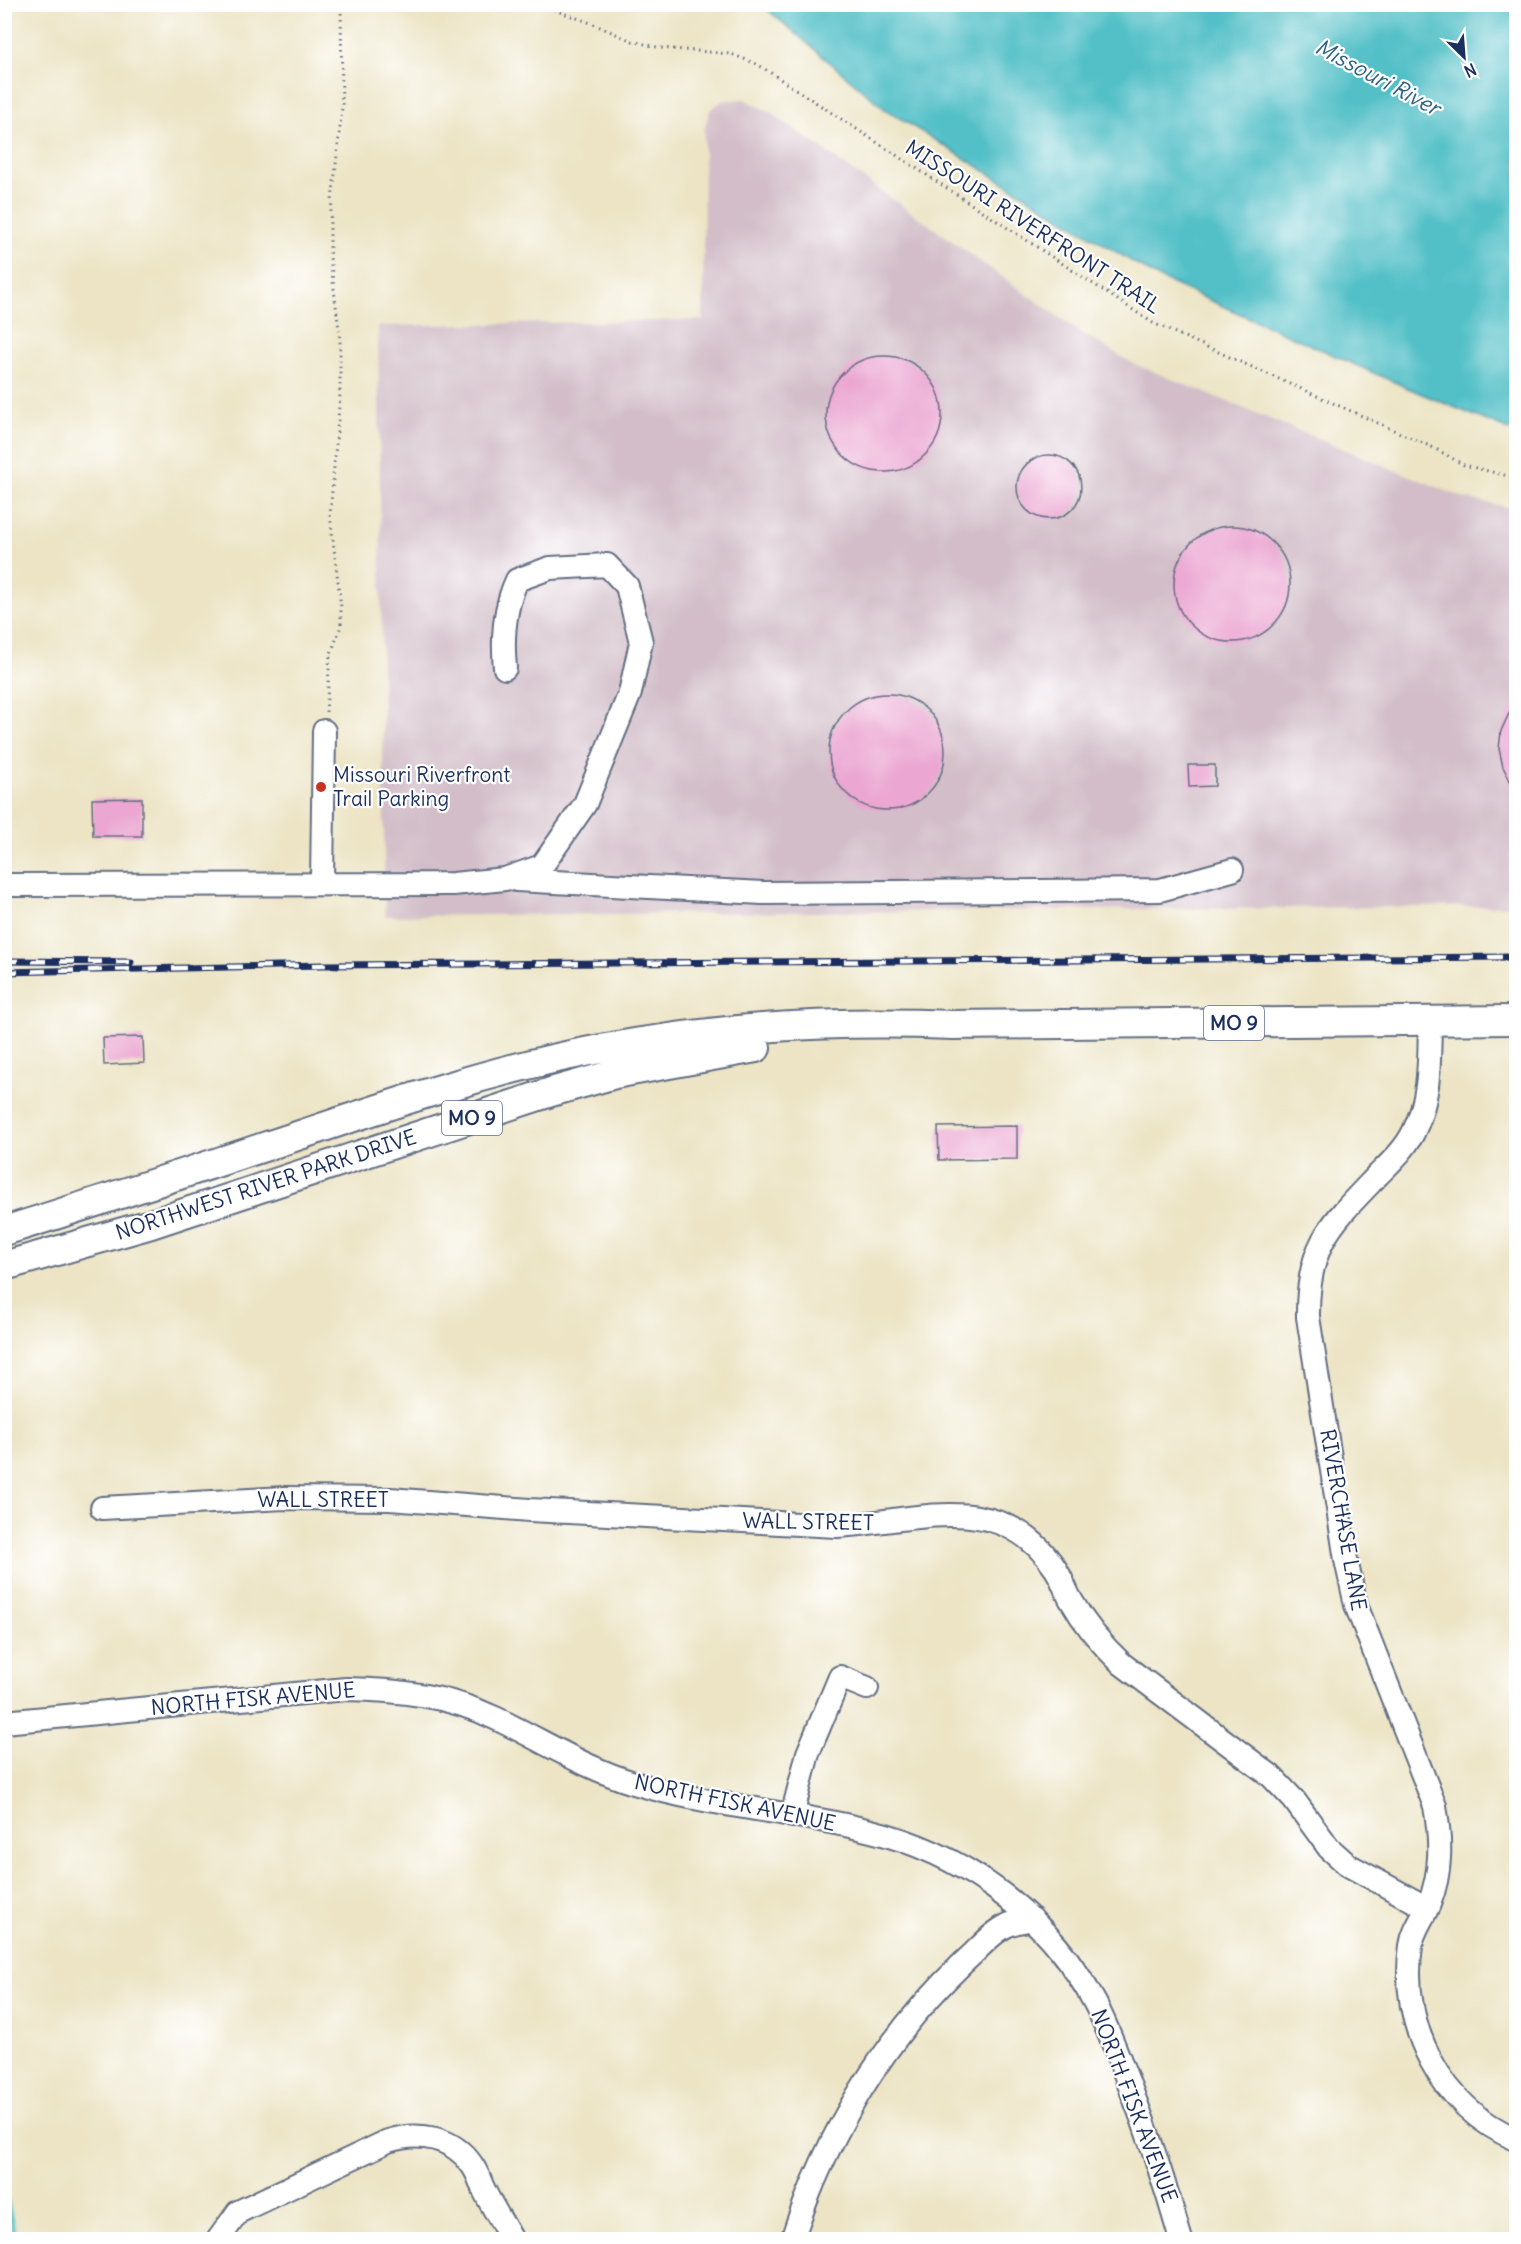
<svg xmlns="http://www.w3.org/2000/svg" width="1521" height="2244" viewBox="0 0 1521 2244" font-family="Delius,sans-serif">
	<rect width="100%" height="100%" fill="#fff"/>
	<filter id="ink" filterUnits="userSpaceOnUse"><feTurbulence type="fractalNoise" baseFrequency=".0167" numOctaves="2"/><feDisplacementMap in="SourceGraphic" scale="12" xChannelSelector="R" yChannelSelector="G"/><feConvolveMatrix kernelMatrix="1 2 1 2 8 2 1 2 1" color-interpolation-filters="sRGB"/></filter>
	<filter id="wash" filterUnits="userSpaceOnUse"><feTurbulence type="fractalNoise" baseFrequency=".008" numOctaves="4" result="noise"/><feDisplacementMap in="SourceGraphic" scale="24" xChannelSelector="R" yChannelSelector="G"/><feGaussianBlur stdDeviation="1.35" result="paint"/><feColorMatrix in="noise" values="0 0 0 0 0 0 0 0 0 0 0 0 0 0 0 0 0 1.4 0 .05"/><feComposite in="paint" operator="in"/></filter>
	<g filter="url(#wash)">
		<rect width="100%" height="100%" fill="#ece4c5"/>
		<path fill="#d2bdc8" d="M744,99L770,112L1077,330L1132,363L1464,498L1516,509V906L385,916L378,326L703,320L704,130L710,110L722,101Z"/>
		<path fill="#52c0c7" stroke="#367892" stroke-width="1.5" d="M762,5H1516V433L1410,389L1157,277L886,110Z"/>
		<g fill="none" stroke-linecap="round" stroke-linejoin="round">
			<path stroke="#52c0c7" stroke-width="5" d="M4,2188L15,2240"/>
		</g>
		<g id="blocks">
			<path fill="#eba6d1" d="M826 414a58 58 0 1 1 116 0a58 58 0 1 1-116 0Z
				M1017 487a32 32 0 1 1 64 0a32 32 0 1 1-64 0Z
				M1174 584a58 58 0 1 1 116 0a58 58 0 1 1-116 0Z
				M829 752a58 58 0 1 1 116 0a58 58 0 1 1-116 0Z
				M1516,698V792L1503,767L1499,749L1501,731Z
				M1188,765H1215V786L1189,787Z
				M142,798V836H93L92,799Z
				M143,1037L144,1063L104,1065L103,1038Z
				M1017,1126V1159L939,1160L938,1127Z"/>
		</g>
	</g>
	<g filter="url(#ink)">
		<use href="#blocks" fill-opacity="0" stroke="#646e82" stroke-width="1.5"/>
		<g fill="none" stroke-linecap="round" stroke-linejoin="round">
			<defs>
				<path id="minor" d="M516,880L763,893L1160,890L1232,870
					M322,882L324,731
					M4,885L453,884L505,879L542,866L585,804L630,693L641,642L627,586L607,565L550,568L517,580C504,608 502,637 505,668
					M1430,1021C1429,1059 1431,1098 1413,1133C1405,1149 1391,1162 1378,1175C1331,1224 1307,1244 1308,1317L1346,1560L1356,1605L1435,1806C1441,1840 1442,1872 1429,1904C1423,1919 1413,1930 1411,1946C1399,2025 1441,2108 1516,2139
					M102,1508L285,1498L390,1499L530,1510L837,1526C916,1522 1001,1487 1055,1568C1062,1578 1065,1590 1071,1600C1085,1625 1102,1645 1122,1664L1271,1776L1294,1800L1329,1848L1348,1865L1427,1908
					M4,1722L346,1689C398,1690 447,1695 495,1718C542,1740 584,1768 634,1783C716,1808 804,1812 886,1835C975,1861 1051,1921 1095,2003C1108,2028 1118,2056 1129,2084C1149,2135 1166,2187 1181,2240
					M792,1816L808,1753L840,1677L867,1688
					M218,2240L238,2212L388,2141C419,2131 453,2137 472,2165C478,2173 480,2182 484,2190C492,2207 503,2223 512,2240
					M792,2240C826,2135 884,2038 964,1962C977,1951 990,1934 1006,1926C1013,1922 1024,1921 1032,1919"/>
				<path id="major" d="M4,1231C104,1200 204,1167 303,1134C398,1102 492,1070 590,1051C708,1028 832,1020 952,1025L1516,1020
					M4,1266L151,1224L551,1092L615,1074L756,1048"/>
			</defs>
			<use href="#minor" stroke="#646e82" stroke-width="26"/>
			<use href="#major" stroke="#646e82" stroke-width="32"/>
			<path stroke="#646e82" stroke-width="3" stroke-dasharray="1.5 4.5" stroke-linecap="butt" d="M537,4L591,23L632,41L661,48L731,54L757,64L1153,323L1434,448L1464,465L1516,478
				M326,712L330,656L341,626V607L330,515L340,395V338L330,257V220L342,108L341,4"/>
			<use href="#minor" stroke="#fff" stroke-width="22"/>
			<use href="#major" stroke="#fff" stroke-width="28"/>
			<defs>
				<path id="rail" d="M4,961L131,962
					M4,972L323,965L1516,957"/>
			</defs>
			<use href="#rail" stroke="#1b2f5e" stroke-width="7"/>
			<use href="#rail" stroke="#fff" stroke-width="4.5" stroke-dasharray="14" stroke-linecap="butt"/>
		</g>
	</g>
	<circle fill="#c8321e" stroke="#fff" stroke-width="2" cx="321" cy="787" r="6"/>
	<g text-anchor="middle" stroke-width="4.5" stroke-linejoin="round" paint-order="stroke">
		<g fill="#fff" stroke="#5f6d8e" stroke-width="1.5">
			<rect x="1204" y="1006" width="60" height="34" rx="4.5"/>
			<rect x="442" y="1101" width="60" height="34" rx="4.5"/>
		</g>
		<g font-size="20" font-weight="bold" fill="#1b2f5e">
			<text x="1234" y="1030">MO 9</text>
			<text x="472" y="1125">MO 9</text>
		</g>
		<g font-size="21" fill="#1b2f5e" stroke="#fff">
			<text transform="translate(1033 227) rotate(33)" y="7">MISSOURI RIVERFRONT TRAIL</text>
			<text transform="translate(266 1185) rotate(-18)" y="7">NORTHWEST RIVER PARK DRIVE</text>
			<text x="323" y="1507">WALL STREET</text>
			<text transform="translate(1343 1520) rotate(80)" y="7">RIVERCHASE LANE</text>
			<text transform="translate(808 1522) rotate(1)" y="7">WALL STREET</text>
			<text transform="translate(253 1699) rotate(-5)" y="7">NORTH FISK AVENUE</text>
			<text transform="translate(735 1803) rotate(12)" y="7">NORTH FISK AVENUE</text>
			<text transform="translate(1134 2106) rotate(69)" y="7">NORTH FISK AVENUE</text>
		</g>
		<g font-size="21" fill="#1b2f5e" stroke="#fff" text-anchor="start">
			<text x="333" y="782">Missouri Riverfront<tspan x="333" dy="24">Trail Parking</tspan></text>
		</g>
		<g font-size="22" font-style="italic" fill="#2e6283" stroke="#fff">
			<text transform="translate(1378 77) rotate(28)" y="8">Missouri River</text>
		</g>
	</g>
	<rect width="1521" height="2244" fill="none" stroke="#fff" stroke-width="24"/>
	<g transform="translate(1464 57) rotate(155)" stroke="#ffffff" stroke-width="4.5" paint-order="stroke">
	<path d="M0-4.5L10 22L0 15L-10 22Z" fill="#1b2f5e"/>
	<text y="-9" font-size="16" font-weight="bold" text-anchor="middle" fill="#1b2f5e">N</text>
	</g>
</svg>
